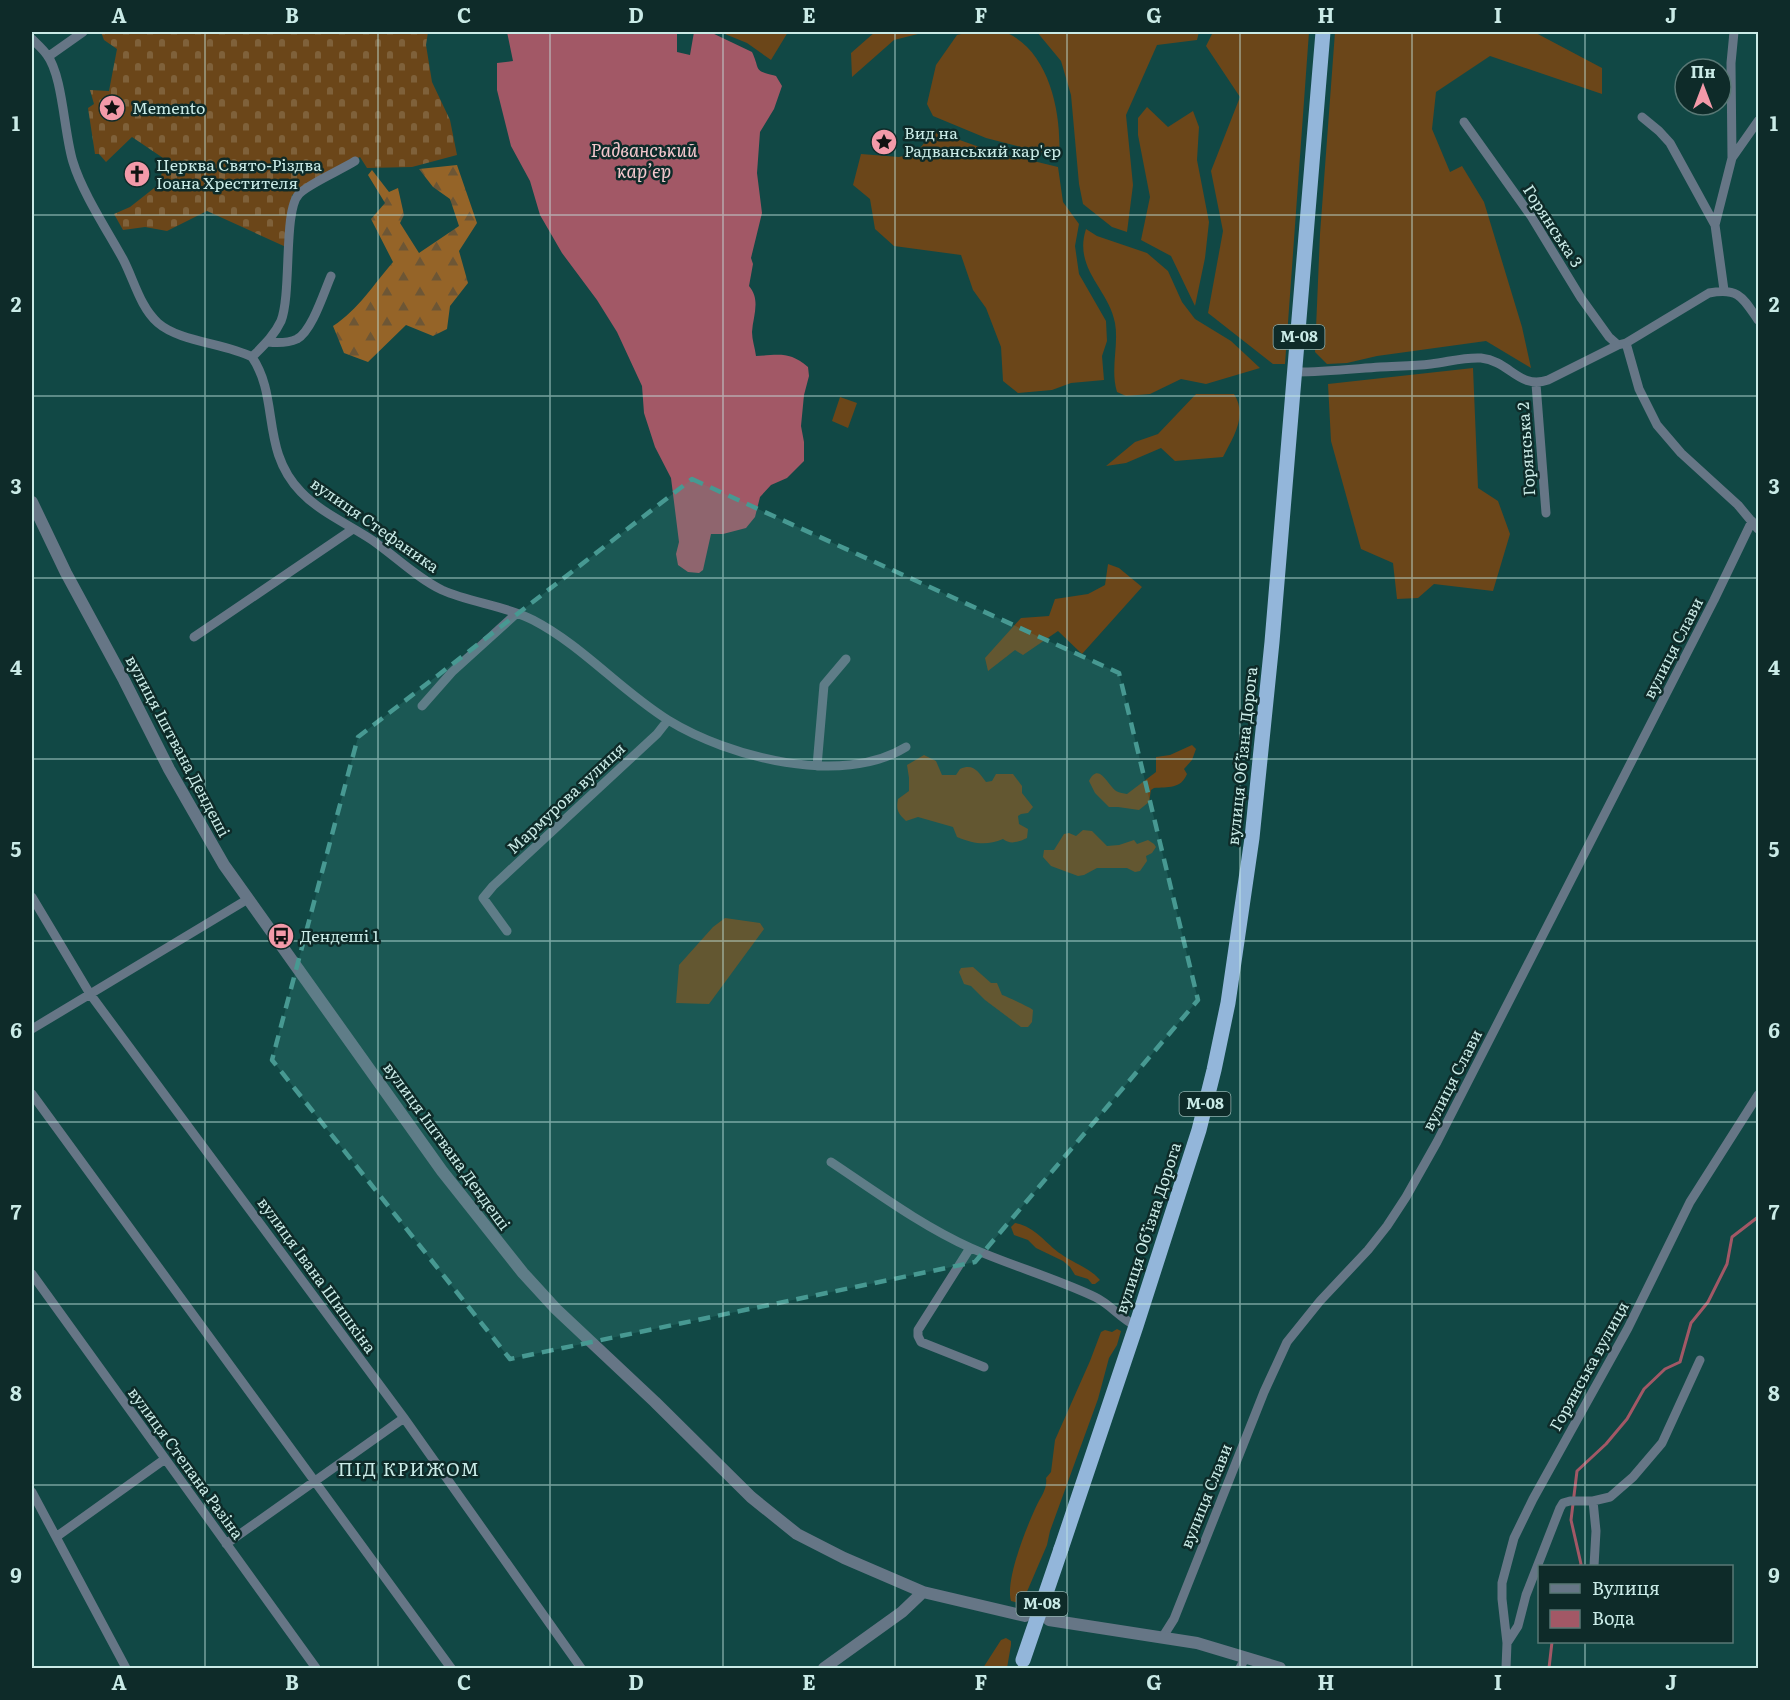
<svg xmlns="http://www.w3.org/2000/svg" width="1790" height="1700" viewBox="0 0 1790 1700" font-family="Literata,serif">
	<defs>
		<pattern id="forest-firs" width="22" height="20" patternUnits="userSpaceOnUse" patternTransform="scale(1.5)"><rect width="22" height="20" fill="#956428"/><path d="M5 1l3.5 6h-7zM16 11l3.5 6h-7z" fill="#6d5635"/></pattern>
		<pattern id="cemetery-stones" width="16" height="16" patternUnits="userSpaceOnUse" patternTransform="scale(1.5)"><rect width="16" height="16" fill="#6b4619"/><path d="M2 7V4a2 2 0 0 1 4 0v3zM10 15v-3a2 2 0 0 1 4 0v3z" fill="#7f613a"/></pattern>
	</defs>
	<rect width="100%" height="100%" fill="#114845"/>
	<path fill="#6b4619" d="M720,32H788L771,60L747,43Z
		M875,32H926L894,40L852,77L851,53Z
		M970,32C981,31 997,29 1007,33C1050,52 1062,115 1059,157L986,138L933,116L927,104L936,65L957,35Z
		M1037,32H1199L1197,40L1157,45L1126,115L1133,185L1127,232L1112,227L1083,204L1079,184L1071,95L1061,61Z
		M1213,32H1249L1252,34L1309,32L1285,364H1273L1208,313L1223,231L1211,171L1240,97L1206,46Z
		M1335,32H1534L1602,68V94L1490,56L1436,92L1432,129L1450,172L1462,166L1484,202L1522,327L1531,368L1486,341L1377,356L1347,363L1327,364L1315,352L1320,234Z
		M1147,107L1168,127L1193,111L1199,127L1197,160L1209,222L1205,258L1195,306L1171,256L1141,240L1150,197L1138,135V118Z
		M934,131L988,150L1058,167L1063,202L1079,224L1075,246L1079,274L1106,321L1107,341L1102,356L1104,380L1071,383L1052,390L1018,393L1003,381L1001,347L986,308L973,290L961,255L894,246L875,229L870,199L853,185L861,154L899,157L916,153Z
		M1086,229L1097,236L1147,253L1168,271L1182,302L1195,319L1231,341L1260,368L1206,384L1181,379L1150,394L1126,396L1117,392C1110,369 1119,346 1115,323C1109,289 1073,269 1086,229Z
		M1473,368L1478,488L1498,501L1510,534L1493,591L1434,584L1418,598L1397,599L1393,563L1361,549L1331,441L1328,384Z
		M1196,394H1234C1248,416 1233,437 1223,457L1175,461L1161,448L1126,463L1106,466L1135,442L1158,434Z
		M840,397L857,403L848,428L832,421Z
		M1108,564L1119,568L1142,587L1082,654L1058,631L1023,655L1015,650L988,671L985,658L1021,618L1049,616L1055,599L1088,594L1105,585Z
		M1192,745L1196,749L1192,760L1184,769L1187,774C1181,789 1168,787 1154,788L1151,790L1149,802L1139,810L1118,807H1109L1095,793L1089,781C1099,761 1108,786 1116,791C1120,793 1123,793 1127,794L1156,772V757L1170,755Z
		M924,755L936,761L942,775H956L960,769C974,763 978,772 986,782L992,781L996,774H1013L1022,786V793L1033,807L1028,813L1021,814L1018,816L1019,824L1028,829L1027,838C1019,842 1010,845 1003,839C986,846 975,844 957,837L953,827L918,817L906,821C898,813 896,811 898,799L909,791V778L907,765Z
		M1083,830L1092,831L1107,846L1119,845L1134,840L1137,844L1148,840L1154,844L1156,847L1152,853L1146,856L1147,861L1140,871L1135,872L1127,868H1097L1084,875L1078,876L1051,866L1043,857L1044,850H1054L1064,834L1069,833L1076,836Z
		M725,918L760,923L764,929L709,1004L676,1003L679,965L713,927Z
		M973,967L991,983H997L1002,995C1006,996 1031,1008 1033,1010L1032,1022L1028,1027H1021L985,1000L971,986L964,984L959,972L961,968Z
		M1015,1223C1035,1226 1046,1244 1061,1254C1073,1263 1090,1268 1100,1280L1095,1284H1092L1088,1279L1075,1275L1070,1267L1063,1261L1036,1248L1028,1240L1014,1235L1011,1227Z
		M1117,1329L1121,1331L1117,1345L1109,1358L1098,1399L1050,1531L1047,1545L1023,1601L1019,1603L1011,1601C1005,1580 1026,1529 1035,1509C1039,1499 1048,1489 1046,1478L1051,1472L1055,1440L1090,1361L1101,1332L1105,1330L1112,1332Z
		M1006,1638L1011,1641V1645L1007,1668H983L1001,1640Z"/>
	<path fill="url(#forest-firs)" d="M457,165L477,223L459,251L468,283L450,306L447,329L433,336L406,325L368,362L344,353L333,326C358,310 374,284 393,262L371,219L385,203L368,175L372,170L389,192L398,188L404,215L400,223L419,253L459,226L450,199L433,187L419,169Z"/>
	<path fill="url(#cemetery-stones)" d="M101,32H428L426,45L432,82L450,120L457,155L412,167L367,168L360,157L292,195L286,247L207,211L167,231L145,227L123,230L114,214L130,207L158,185L166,160L132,137L106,162L99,154H95L88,108L94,104L90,90L109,91L117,49L104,40Z"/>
	<path fill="#a25866" d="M507,32H677V52L690,55L694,32H710L752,52C761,71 752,70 776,76L782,86L774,109L760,132L757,173L762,213L751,258L753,264L749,286C761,300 753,316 752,332C752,340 755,348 756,356C779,355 789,351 808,367L809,376L804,395L801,426L804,442V461L787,478L771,485L760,497L755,517L746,528L723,534H711L703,570L699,573L688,572L678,565L676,554L679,542L671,478L655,447L644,413L642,386L617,332L597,300L562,253L540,215L530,181L511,146L497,90V63L513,61Z"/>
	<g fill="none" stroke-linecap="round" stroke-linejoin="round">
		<path stroke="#a25866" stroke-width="3" d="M1580,1566L1581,1564L1571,1520L1577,1471L1606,1444L1627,1419L1644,1389L1665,1369L1680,1362L1691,1323L1708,1302L1727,1264L1732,1237L1758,1217
			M1549,1668L1552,1642"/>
		<path stroke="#667686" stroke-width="9" d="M32,39C37,44 43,49 47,55C63,76 64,134 73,162C82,192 107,230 123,259C134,280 140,307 158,323C180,342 224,343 252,357C280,398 260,450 301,492C320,512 348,524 372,540C395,556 417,578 442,590C471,603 504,605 533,620C583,646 620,690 668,720C728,757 842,787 906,747
			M49,56L83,32
			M1642,117L1659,131L1670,143L1715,225
			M1464,122L1531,216L1581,298L1609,337L1618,345
			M1732,158L1758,121
			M1724,290L1715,225L1732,158L1731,63L1734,32
			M268,342C277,343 288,343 297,339C312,331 324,292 331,276
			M1626,343L1709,293C1739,287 1743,298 1758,320
			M252,357C263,346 274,336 281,321C292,293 283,210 299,194C308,184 341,170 355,161
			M1296,372C1324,372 1352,369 1380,367C1397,366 1414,366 1431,364C1448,362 1464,357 1481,358C1510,361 1519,390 1548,380L1618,345L1626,343L1639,389L1657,425L1681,453L1738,505L1758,529
			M1536,384L1546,513
			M194,637L353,529
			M422,706L452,672L516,614
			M817,766L824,685L846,659
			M32,897L90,994L404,1418L581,1668
			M507,931L483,898L493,886L657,734L668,720
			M32,1029L248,899
			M32,1094L451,1668
			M831,1162C876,1192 922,1226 971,1248C1012,1266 1055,1278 1095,1297C1110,1304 1120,1318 1136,1326
			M970,1248L918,1330V1336L921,1342L984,1367
			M32,1274L316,1668
			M32,1492L126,1668
			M1593,1501L1596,1531L1594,1566
			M56,1537L165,1459
			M226,1544L404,1418
			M1162,1638L1174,1619L1264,1392L1287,1342L1320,1301L1368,1250L1387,1226L1406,1197L1437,1142L1714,600L1752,521
			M1507,1643L1518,1626L1526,1595L1560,1508L1563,1503L1570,1501H1593L1610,1497L1633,1477L1662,1443L1700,1360
			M1240,1668L1245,1658
			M1506,1668L1507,1643L1502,1599V1583L1514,1538L1533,1499L1628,1328L1690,1202L1758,1095"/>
		<path stroke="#667686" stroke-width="12" d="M32,502L66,573L124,680L169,769L224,865L442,1171L523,1273L556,1309L655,1402L751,1497L797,1534L844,1558L923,1592L1025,1616
			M1049,1620L1197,1643L1280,1668
			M824,1668L902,1612L923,1592"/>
		<path stroke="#93b6da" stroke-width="15" d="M1061,1549L1136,1326L1199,1130L1214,1070L1228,1003L1252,838L1272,642L1323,32"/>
		<path stroke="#93b6da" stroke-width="15" d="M1023,1660L1061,1549"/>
	</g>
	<path fill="#479992" fill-opacity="0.2" stroke="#479992" stroke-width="4.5" stroke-dasharray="12 8" stroke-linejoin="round" d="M692,479L1119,673L1198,1000L975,1262L510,1359L272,1060L358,737Z"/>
	<path fill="none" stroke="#caebe7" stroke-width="1.5" stroke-opacity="0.55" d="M205,32V1668M378,32V1668M550,32V1668M723,32V1668M895,32V1668M1067,32V1668M1240,32V1668M1412,32V1668M1585,32V1566M32,215H1758M32,396H1758M32,578H1758M32,759H1758M32,941H1758M32,1122H1758M32,1304H1758M32,1485H1758M1585,1642V1668"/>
	<defs>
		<symbol id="sight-disc" viewBox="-11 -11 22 22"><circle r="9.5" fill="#f39aa9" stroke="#0e2b29"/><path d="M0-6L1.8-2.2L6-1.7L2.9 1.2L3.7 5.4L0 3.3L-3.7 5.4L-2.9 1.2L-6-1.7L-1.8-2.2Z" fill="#111"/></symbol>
		<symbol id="church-disc" viewBox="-11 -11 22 22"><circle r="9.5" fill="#f39aa9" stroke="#0e2b29"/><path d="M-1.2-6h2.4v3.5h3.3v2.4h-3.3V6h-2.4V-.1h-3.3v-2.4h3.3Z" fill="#111"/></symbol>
		<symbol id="bus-disc" viewBox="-11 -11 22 22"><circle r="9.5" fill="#f39aa9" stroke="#0e2b29"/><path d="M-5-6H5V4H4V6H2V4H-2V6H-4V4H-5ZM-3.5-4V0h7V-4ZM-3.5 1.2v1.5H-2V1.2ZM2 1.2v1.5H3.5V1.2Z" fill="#111"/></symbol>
	</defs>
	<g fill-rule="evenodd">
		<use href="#sight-disc" x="97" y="93" width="30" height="30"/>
		<use href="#sight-disc" x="869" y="127" width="30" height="30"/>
		<use href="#church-disc" x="122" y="159" width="30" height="30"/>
		<use href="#bus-disc" x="266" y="921" width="30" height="30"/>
	</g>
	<g text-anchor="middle" stroke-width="5" stroke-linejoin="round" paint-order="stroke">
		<g fill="#0e2b29" stroke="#92b1ae" stroke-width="1.5">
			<rect x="1273.5" y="325" width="51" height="24" rx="4.5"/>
			<rect x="1179.5" y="1092" width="51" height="24" rx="4.5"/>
			<rect x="1016.5" y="1592" width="51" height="24" rx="4.5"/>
		</g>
		<g font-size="15" font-weight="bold" fill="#caebe7">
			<text x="1299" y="342">М-08</text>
			<text x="1205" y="1109">М-08</text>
			<text x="1042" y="1609">М-08</text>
		</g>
		<g font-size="16" fill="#caebe7" stroke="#0e2b29" text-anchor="start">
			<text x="132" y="114">Memento</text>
			<text x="904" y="139">Вид на<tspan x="904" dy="18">Радванський кар'єр</tspan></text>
			<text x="156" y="171">Церква Свято-Різдва<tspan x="156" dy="18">Іоана Хрестителя</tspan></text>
			<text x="300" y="942">Дендеші 1</text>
		</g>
		<g font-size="16" fill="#caebe7" stroke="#0e2b29">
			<text transform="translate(1553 226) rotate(57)" y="6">Горянська 3</text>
			<text transform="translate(1526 449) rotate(-94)" y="6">Горянська 2</text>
			<text transform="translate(375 525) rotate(35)" y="6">вулиця Стефаника</text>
			<text transform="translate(1673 648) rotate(-63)" y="6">вулиця Слави</text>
			<text transform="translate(178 746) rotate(62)" y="6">вулиця Іштвана Дендеші</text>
			<text transform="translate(1242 756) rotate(-84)" y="6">вулиця Обʼїзна Дорога</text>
			<text transform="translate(566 798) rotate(-43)" y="6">Мармурова вулиця</text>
			<text transform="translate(1452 1080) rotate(-63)" y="6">вулиця Слави</text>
			<text transform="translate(447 1146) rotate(54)" y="6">вулиця Іштвана Дендеші</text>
			<text transform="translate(1148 1228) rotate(-72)" y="6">вулиця Обʼїзна Дорога</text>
			<text transform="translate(317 1275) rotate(54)" y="6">вулиця Івана Шишкіна</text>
			<text transform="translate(1589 1366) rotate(-61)" y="6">Горянська вулиця</text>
			<text transform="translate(186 1463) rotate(54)" y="6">вулиця Степана Разіна</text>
			<text transform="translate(1206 1496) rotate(-68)" y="6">вулиця Слави</text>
		</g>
		<g font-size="18" font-style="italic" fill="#f5c8ce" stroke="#0e2b29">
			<text x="644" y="157">Радванський<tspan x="644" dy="21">карʼєр</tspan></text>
		</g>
		<g font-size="18" letter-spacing="1.5" fill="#caebe7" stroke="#0e2b29">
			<text x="409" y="1476">ПІД КРИЖОМ</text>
		</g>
	</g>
	<rect width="1790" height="1700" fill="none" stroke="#0e2b29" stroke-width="66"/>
	<rect x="1538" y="1565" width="195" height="78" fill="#0e2b29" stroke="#597875" stroke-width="1.5"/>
	<rect x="1550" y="1584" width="30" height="9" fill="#667686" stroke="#597875" stroke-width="1.5"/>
	<text x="1592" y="1595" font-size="18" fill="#caebe7">Вулиця</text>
	<rect x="1550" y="1610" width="30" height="18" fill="#a25866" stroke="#597875" stroke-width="1.5"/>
	<text x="1592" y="1625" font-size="18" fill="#caebe7">Вода</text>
	<g transform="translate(1703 87)"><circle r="28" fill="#0e2b29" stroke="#597875" stroke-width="1.5"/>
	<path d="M0-4.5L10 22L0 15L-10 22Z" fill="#f39aa9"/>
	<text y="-9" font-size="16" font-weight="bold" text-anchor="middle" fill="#caebe7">Пн</text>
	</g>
	<rect x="33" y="33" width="1724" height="1634" fill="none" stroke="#caebe7" stroke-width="2"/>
	<g font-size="20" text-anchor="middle" font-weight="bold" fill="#caebe7">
		<text x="119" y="23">A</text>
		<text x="292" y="23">B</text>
		<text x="464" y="23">C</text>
		<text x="636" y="23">D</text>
		<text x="809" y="23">E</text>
		<text x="981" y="23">F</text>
		<text x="1154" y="23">G</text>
		<text x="1326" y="23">H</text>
		<text x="1498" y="23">I</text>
		<text x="1671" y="23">J</text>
		<text x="16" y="131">1</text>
		<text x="1774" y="131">1</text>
		<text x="16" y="312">2</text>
		<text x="1774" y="312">2</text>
		<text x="16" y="494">3</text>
		<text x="1774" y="494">3</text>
		<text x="16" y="675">4</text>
		<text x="1774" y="675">4</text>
		<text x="16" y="857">5</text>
		<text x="1774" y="857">5</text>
		<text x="16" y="1038">6</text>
		<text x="1774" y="1038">6</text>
		<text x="16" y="1220">7</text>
		<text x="1774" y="1220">7</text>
		<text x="16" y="1401">8</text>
		<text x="1774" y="1401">8</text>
		<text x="16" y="1583">9</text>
		<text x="1774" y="1583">9</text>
		<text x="119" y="1690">A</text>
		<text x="292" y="1690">B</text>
		<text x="464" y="1690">C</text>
		<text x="636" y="1690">D</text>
		<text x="809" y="1690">E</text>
		<text x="981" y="1690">F</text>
		<text x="1154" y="1690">G</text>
		<text x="1326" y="1690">H</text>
		<text x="1498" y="1690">I</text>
		<text x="1671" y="1690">J</text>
	</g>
</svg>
